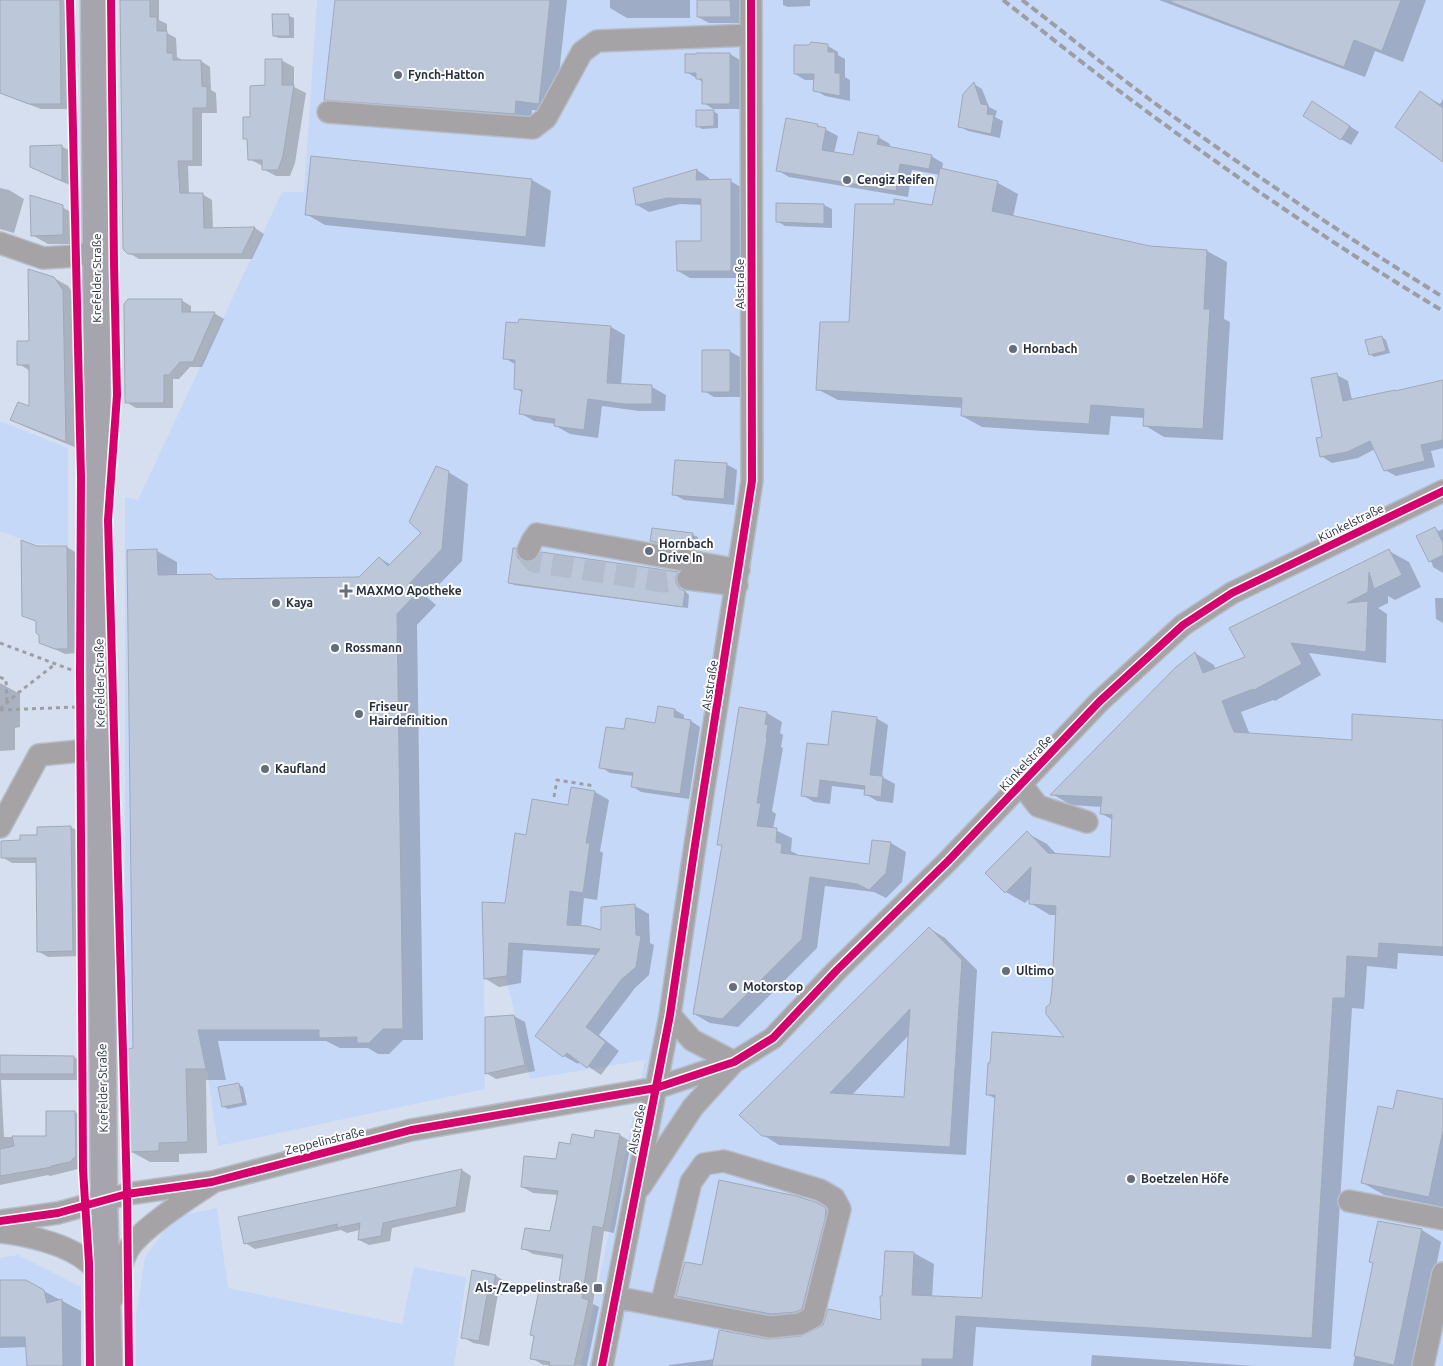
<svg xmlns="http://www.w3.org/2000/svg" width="1443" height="1366" viewBox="0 0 1443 1366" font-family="Ubuntu,sans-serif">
	<rect width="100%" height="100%" fill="#d5dfef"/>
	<path fill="#c6d8f8" d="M317,0H1443V1366H581L645,1060L530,1079L506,977L484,980L485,1089L218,1146L207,1070L201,1047L125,1048V497L138,500L282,192H304Z
		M0,421L68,448V545L34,544L0,531Z
		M217,1208L228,1288L402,1324L414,1267L466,1277L454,1366H136V1317L145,1257L174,1217Z
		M18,1255L81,1287V1366H0V1258Z"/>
	<path fill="#0003" fill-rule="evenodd" d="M0,0H69L71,109H41L0,93Z
		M121,0H159V20L167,24V33L176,38L177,57L182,60L201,61L210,67L211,90L216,93L217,113H202V166H188L189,194H202L212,200L213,229L255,228L264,234L252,259H139L129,253Z
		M336,0H567L555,112L532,110L531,123L342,109L325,100Z
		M610,0H690V18H627L610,8Z
		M698,0H741V23H709L698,17Z
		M783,0H810V6L788,7L783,5Z
		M1159,0H1426L1403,62L1375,51L1365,77Z
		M273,16H289L294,18V38H279L274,36Z
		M821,46H828L838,52V55L845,59V77L850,80V101L825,96L815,90V80H805L795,74Z
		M730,54L740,60V109H713L704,103L703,82L686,72V56Z
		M281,60L294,67V87L306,93L295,163L290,176H276L263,169V166L249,159V140L245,138L251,118Z
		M974,84L982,89L989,107L997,111L995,117L1003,121L1000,138L968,131L959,126Z
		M1421,93L1440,104L1443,99V161Z
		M1323,109L1359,132L1351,145L1341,139Z
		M713,111L718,114V128L702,129L698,126Z
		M817,125L838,136L834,153L854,157L878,137L890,144L889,148L931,156L943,163L942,170L998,183L1018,194L1013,217L1150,248L1207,251L1227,262L1224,319L1230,322L1223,440L1164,437L1144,425L1145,418L1111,416L1109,435L982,427L962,416L963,408L838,400L817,389L850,324L933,206L940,175L912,170L908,197L789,177L777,170Z
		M61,146L76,154V188L45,174L31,166Z
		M697,170L709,178V181H730L743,188V278H690L678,271L702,242V205L680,204L649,212L637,205Z
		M532,180L551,191L545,247L325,225L306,214Z
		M0,188L9,190L24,199L14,233L0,229Z
		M777,205H824L832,209V228L785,226L777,221Z
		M62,207L78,216V244H48L32,235Z
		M54,278L68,286L77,299L79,449L26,427L12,419L30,408V371L19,364L30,342Z
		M181,300L191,306V313H214L224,319L202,367H190L179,379H173V408H136L126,402Z
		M611,327L625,335L621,385L652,387L666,395L665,411H639L602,406L598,438L570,434L556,426V424L534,421L520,413L523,393L515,388L516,365L505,358Z
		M1382,337L1386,340L1390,353L1374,357L1370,354Z
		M729,351L740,357V397H714L704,391Z
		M1337,375L1348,381L1352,400L1443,381V448L1431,451L1435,467L1396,476L1385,470L1375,449L1358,458L1332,463L1321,456Z
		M726,464L737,470L734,505L684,500L673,494Z
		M448,472L468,484L462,561L427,597L436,605L417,625L423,1040H403L389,1054H378L368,1048H340L326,1041H218L226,1080H206L207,1153L179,1154V1162H150L130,1151L157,551L177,562V576L211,575L220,580L360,578L380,558L391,565L422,533Z
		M653,529L693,535L698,537L696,551L656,543L651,541Z
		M1435,529L1439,531L1443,529V573L1433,567L1432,563L1430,561Z
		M67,547L75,552L77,653L65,654L40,642L37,622L24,615L37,548Z
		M516,549L521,552L524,563L677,573L682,576L680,580L681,587L689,595L688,608L514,585L509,582Z
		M1389,551L1409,562L1421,587L1395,600L1388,596V603L1378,608L1387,614L1386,663L1309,653L1321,675L1275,701L1273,700L1241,712L1250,735L1354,742L1443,722V956L1398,953L1397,969L1367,966L1364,1009L1352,1008L1331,1349L976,1327L973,1366H669V1365L715,1359L768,1341L802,1338L882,1321L886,1253H914L934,1264L932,1298L984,1300L996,1099L987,1094L1067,1038L1051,1004L1057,915H1050L1030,903V898L1025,903L1006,892L1027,833L1047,844L1057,855L1111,858L1113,820L1102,814V807L1071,805L1052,794L1195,653L1214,665L1216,670L1247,658Z
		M1435,598H1443V623L1436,619Z
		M0,683L20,694V727L15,728V750L0,751Z
		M675,710L684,715V720L691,721L700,727L689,799L641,792L632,786L634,776L610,773L601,767L625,731L656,724Z
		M767,713L782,722L780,733L783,735L781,747L783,748L772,811L776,814L773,829L792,838L791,851L797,854V856L870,865L891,843L906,852L902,882L886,898L874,892L825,886L817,948L738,1027L710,1023L694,1014L723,846L719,844Z
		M876,718L888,725L882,777L895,784L893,803L877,801L865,794L866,790L832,786L830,804L814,802L802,795Z
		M572,788L595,792L609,800L600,851L603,853L597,900L584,898L581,927L602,931V908L635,906L649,914L650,943L654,945L649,975L635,988L599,1035L619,1051L601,1075L580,1061L578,1064L564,1056L536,1035L597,955L523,950L521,983L499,987L486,979L527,836L569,807Z
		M71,827L81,833L82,956L48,957L38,951L37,863H12L2,857L21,842Z
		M929,928L945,938L977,970L966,1155L779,1145L763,1135ZM909,1035L905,1098L852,1095Z
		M514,1016L525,1022L535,1071L496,1079L486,1073Z
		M0,1057H74L85,1063V1080H1L4,1137H48L75,1112L86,1119L87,1163L82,1168L50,1176L48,1175L0,1185Z
		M238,1084L243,1087L247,1105L228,1109L224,1107Z
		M1443,1101V1207L1384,1195L1363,1183L1394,1110Z
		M596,1131L620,1135L631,1142L614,1233L604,1231L593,1304L599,1307L587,1365L588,1366L543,1365L532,1358L559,1290L564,1259L533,1254L522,1248L551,1232L558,1195L533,1193L522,1187L557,1160L571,1145L595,1139Z
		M462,1170L471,1176L465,1212L392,1228L390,1241L369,1245L359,1240L360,1230L347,1233L341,1230L255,1249L245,1243L240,1218Z
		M815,1203L846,1221L847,1223L823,1321L818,1323L699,1308L678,1296L703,1267Z
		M1422,1230L1441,1242L1416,1366H1353L1374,1264Z
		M473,1272L496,1276L506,1282L502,1295L498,1294L489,1346L473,1343L463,1337Z
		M0,1281H25L81,1311V1366H27V1347L0,1348Z
		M1092,1355L1254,1366H1091Z"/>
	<path fill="#bcc7da" stroke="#a1a9b7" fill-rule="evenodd" d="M0,0H60L61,104H29L0,93Z
		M120,0H150V17H157V31H167V53H173V60H201L202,86L207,87V108H193V161H178L180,193H203L204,228L255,227L242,254H128L123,249Z
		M335,0H550L539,104L516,101L515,114L324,100Z
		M697,0H730L731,17H697Z
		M1171,0H1401L1382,51L1354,40L1344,67L1171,2Z
		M272,14H289L290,36H273Z
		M811,42L828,44V52H835V73H840V96L813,91L814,74H794V45H809Z
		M696,53H730V104H702V79H696V73H685V54H696Z
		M265,59H282V85H294L283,156L278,170H262V160H248L247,139H243V117H250V86L265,85Z
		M974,82L981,104L988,105L987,114L994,115L991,134L958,127L963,94Z
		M1420,91L1443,108V162L1395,127Z
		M1312,101L1350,126L1341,140L1303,116Z
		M696,110H714V126L696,127Z
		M786,118L818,124L817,126L826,128L822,150L853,155L858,132L879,136L877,144L932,155L929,169L900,164L896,191L776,171Z
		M62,145V181L30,167V146Z
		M311,156L532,179L526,237L305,215Z
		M940,168L998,181L992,211L1150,246L1207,250L1204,309H1210L1203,429L1143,426L1144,409L1091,405L1089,424L961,416L962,398L816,390L820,322H849L855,204H894V199L932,205Z
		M697,169L696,180L731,179V271H677L676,241H701V199L667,198L636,205L633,188Z
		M30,195L63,205V235L31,236Z
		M776,203L824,204V224L776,222Z
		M28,269L54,277L63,290L66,442L10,420L18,402L29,406V365H17V341H29Z
		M128,299H182V312H215L193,362H180L169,375H164V403H125L124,304Z
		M519,319L611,326L607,383L652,385V404H624L588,399L584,430L554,426L555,419L519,414L522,390L514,389L515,360L503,359L506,322L518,323Z
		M1382,336L1386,351L1369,355L1365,340Z
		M702,350H730V392H702Z
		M1337,373L1343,401L1395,390V391L1443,380V440L1421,445L1425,461L1384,471L1370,441L1347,452L1320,457L1316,438L1322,437L1311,378Z
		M675,460L727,463L724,499L672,495Z
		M436,466L449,471L442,549L408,585L417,593L397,614L403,1029H383L369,1043H357V1037L319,1038V1030H198L206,1069H186L188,1142L159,1143V1151L129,1152L128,1049L133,1048L127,550L157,549L158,575L211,574L216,579L359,577L379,557L388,566L421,533L409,522Z
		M1435,527L1443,543V555L1429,562L1416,536Z
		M652,528L693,533L691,549L650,541Z
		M21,540L37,546H67L68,649H55L39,643V635L36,633V621L22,616Z
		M513,548H516L518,558L523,562H529L536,560L541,552L678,572L676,577V583L680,589L685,591L683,607L508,583Z
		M1389,549L1402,575L1374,589L1369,572L1368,592L1347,603L1368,601L1366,652L1291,643L1302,664L1254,690L1253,689L1222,701L1234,732L1352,740V714L1443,720V947L1379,943L1378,958L1347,956L1345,998H1333L1312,1338L956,1316L953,1359H922V1366H712L719,1330L768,1339L801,1336L823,1325L828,1309L881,1320L880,1296H882L885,1251L914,1252L912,1295L982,1298L995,1095H986L988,1063H990L992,1032L1064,1037L1046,1014V1007L1050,1004L1052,989L1056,906L1029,904L1031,867L1005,893L985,873L1027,831L1048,853L1110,857L1112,815L1100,814L1102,797L1050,795L1175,668L1195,652L1203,673L1245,657L1229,628Z
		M658,706L675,709L674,717L691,720L680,794L631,787L633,773L599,768L606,727L624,729L626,718L655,723Z
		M739,707L767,712L765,724L768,725L766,738H767L757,803H761L757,826L777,828L776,842L782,844L781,853L869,864L872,840L891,842L886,873L869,890L857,884L810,877L802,939L722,1019L693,1014L722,845H717Z
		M832,711L877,717L870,775L883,776L881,797L864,795L865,786L820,780L818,798L801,796L807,743L828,745Z
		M571,787L595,791L586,843H590L583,893L570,891L567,925L587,926L601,930V907L635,904L636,935L641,936L636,967L621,980L586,1027L606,1042L587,1068L567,1053L563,1057L535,1036L600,949L509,943L507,976L484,979L482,902L505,903L515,833L526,835L532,799L568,805Z
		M71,826L73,951L37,952L36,858H1V841L20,840V835H37V827Z
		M929,927L962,960L950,1147L762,1136L739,1115ZM910,1009L904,1097L830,1093Z
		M514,1015L525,1065L485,1074V1017Z
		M0,1055L74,1056V1074H0Z
		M239,1083L243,1103L222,1107L218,1087Z
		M1397,1090L1443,1099V1130L1429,1197L1361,1183L1378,1106L1393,1109Z
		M46,1111H75L76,1156L70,1162L51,1166L52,1167L0,1176V1149L14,1146L12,1136H46Z
		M595,1130L620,1134L606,1213L603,1228L593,1226L582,1298L589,1300L574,1366H549L550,1362L530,1359L534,1336L530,1335L540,1285L558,1289L563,1255L521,1249L525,1228L550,1231L558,1191L521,1187L524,1156L556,1159L559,1142L570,1144L572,1134L594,1138Z
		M462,1169L456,1207L383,1223L381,1236L358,1240L360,1223L336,1228L338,1224L244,1244L238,1217Z
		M719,1180L796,1196L815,1202L825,1207L826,1210L825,1219L802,1309L796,1312L771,1314L676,1296L685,1262L702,1265Z
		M1378,1221L1422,1229L1394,1365L1354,1356L1373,1263L1369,1262Z
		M472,1270L496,1275L492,1290L488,1289L479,1341L461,1338Z
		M0,1280H26L44,1290L47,1303L62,1299L63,1366H27L25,1337H0Z"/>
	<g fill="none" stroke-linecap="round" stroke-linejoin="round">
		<path stroke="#b2bccc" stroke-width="21" stroke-dasharray="21 11" stroke-linecap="butt" d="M528,550L529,556L534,562L664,582L688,579"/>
		<defs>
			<path id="minor" d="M328,112L533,128L546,118L582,52L597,41L751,35
				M0,243L43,258L77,256L97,250
				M528,550L532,541L537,534L739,570
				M688,579L737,585
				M1021,784L1038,806L1087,822
				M0,827L39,755L100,749
				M640,1187L693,1107L734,1062L692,1040L670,1015
				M1349,1201L1443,1219
				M0,1221L58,1213L127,1194L212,1182L411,1130L656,1088L734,1062L773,1038L837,970L948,861L1100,701L1183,625L1232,593L1443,491
				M0,1232C27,1235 67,1244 88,1262C96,1268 101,1279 107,1287
				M615,1297L770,1327L800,1324L813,1317L840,1209L834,1198L820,1190L724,1161L704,1164L691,1182L661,1306
				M112,1299C116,1282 120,1265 128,1250C140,1229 188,1199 210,1184
				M602,1366L670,1015L695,845L752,481L751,0
				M1423,1366L1443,1273"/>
			<path id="major" d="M94,0L104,1200L109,1366"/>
		</defs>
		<use href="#minor" stroke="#b5bdc9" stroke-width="24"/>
		<use href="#major" stroke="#b5bdc9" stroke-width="29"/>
		<path stroke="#9e9fa5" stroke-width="3" stroke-dasharray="4 4" stroke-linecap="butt" d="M0,643L77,672
			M0,677L6,680L7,702
			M0,709L18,693L54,665
			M0,710L77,707
			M554,797L557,780L595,786"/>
		<use href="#minor" stroke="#a5a3a6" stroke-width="21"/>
		<use href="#major" stroke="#a6a5ad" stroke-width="26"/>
		<path stroke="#9d9ea4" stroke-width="4" stroke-dasharray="8 4" stroke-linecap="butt" d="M1003,0C1053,39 1102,79 1153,116C1247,185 1343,251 1443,311
			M1022,0C1068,35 1113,73 1160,107C1252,173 1346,237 1443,297"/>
		<defs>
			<path id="cycleway" d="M70,0L81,477L80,673L83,1170L89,1263L90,1366
				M111,0L114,264L117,395L108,520L127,1194L129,1366
				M0,1221L58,1213L127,1194L212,1182L411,1130L656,1088L734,1062L773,1038L837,970L948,861L1100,701L1183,625L1232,593L1443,491
				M602,1366L670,1015L695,845L752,481L751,0"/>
		</defs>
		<use href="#cycleway" stroke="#fcfcfc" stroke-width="11"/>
		<use href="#cycleway" stroke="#d6006c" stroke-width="8"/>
	</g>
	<g fill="#656e7d" stroke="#fcfcfc" stroke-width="2">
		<circle cx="398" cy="75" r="5"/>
		<circle cx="847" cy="180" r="5"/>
		<circle cx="1013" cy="349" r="5"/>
		<circle cx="649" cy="551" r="5"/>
		<path d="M343.5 583.5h5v5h5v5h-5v5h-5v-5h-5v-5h5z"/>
		<circle cx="276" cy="603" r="5"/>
		<circle cx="335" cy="648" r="5"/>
		<circle cx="359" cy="714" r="5"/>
		<circle cx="265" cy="769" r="5"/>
		<circle cx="1006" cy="971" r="5"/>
		<circle cx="733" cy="987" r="5"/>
		<circle cx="1131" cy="1179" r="5"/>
		<rect x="593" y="1283" width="10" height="10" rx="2.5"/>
	</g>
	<g text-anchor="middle" stroke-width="4" stroke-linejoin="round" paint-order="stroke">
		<g font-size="12" font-weight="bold" fill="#28313f" stroke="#fcfcfc" text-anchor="start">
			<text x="408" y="79">Fynch-Hatton</text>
			<text x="857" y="184">Cengiz Reifen</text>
			<text x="1023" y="353">Hornbach</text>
			<text x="659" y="548">Hornbach<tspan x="659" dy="14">Drive In</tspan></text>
			<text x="356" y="595">MAXMO Apotheke</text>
			<text x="286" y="607">Kaya</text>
			<text x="345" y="652">Rossmann</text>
			<text x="369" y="711">Friseur<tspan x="369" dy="14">Hairdefinition</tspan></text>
			<text x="275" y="773">Kaufland</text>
			<text x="1016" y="975">Ultimo</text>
			<text x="743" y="991">Motorstop</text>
			<text x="1141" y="1183">Boetzelen Höfe</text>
			<text x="588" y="1292" text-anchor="end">Als-/Zeppelinstraße</text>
		</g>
		<g font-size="12" fill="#28313f" stroke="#fcfcfc">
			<text transform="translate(97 278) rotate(-90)" y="4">Krefelder Straße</text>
			<text transform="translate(740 284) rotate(-90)" y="4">Alsstraße</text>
			<text transform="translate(1351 523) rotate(-26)" y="4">Künkelstraße</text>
			<text transform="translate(100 683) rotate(-91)" y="4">Krefelder Straße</text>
			<text transform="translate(710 685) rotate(-81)" y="4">Alsstraße</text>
			<text transform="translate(1026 763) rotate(-47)" y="4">Künkelstraße</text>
			<text transform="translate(103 1088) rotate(-91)" y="4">Krefelder Straße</text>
			<text transform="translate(637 1129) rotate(-79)" y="4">Alsstraße</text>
			<text transform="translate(325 1141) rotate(-14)" y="4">Zeppelinstraße</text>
		</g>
	</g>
</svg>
